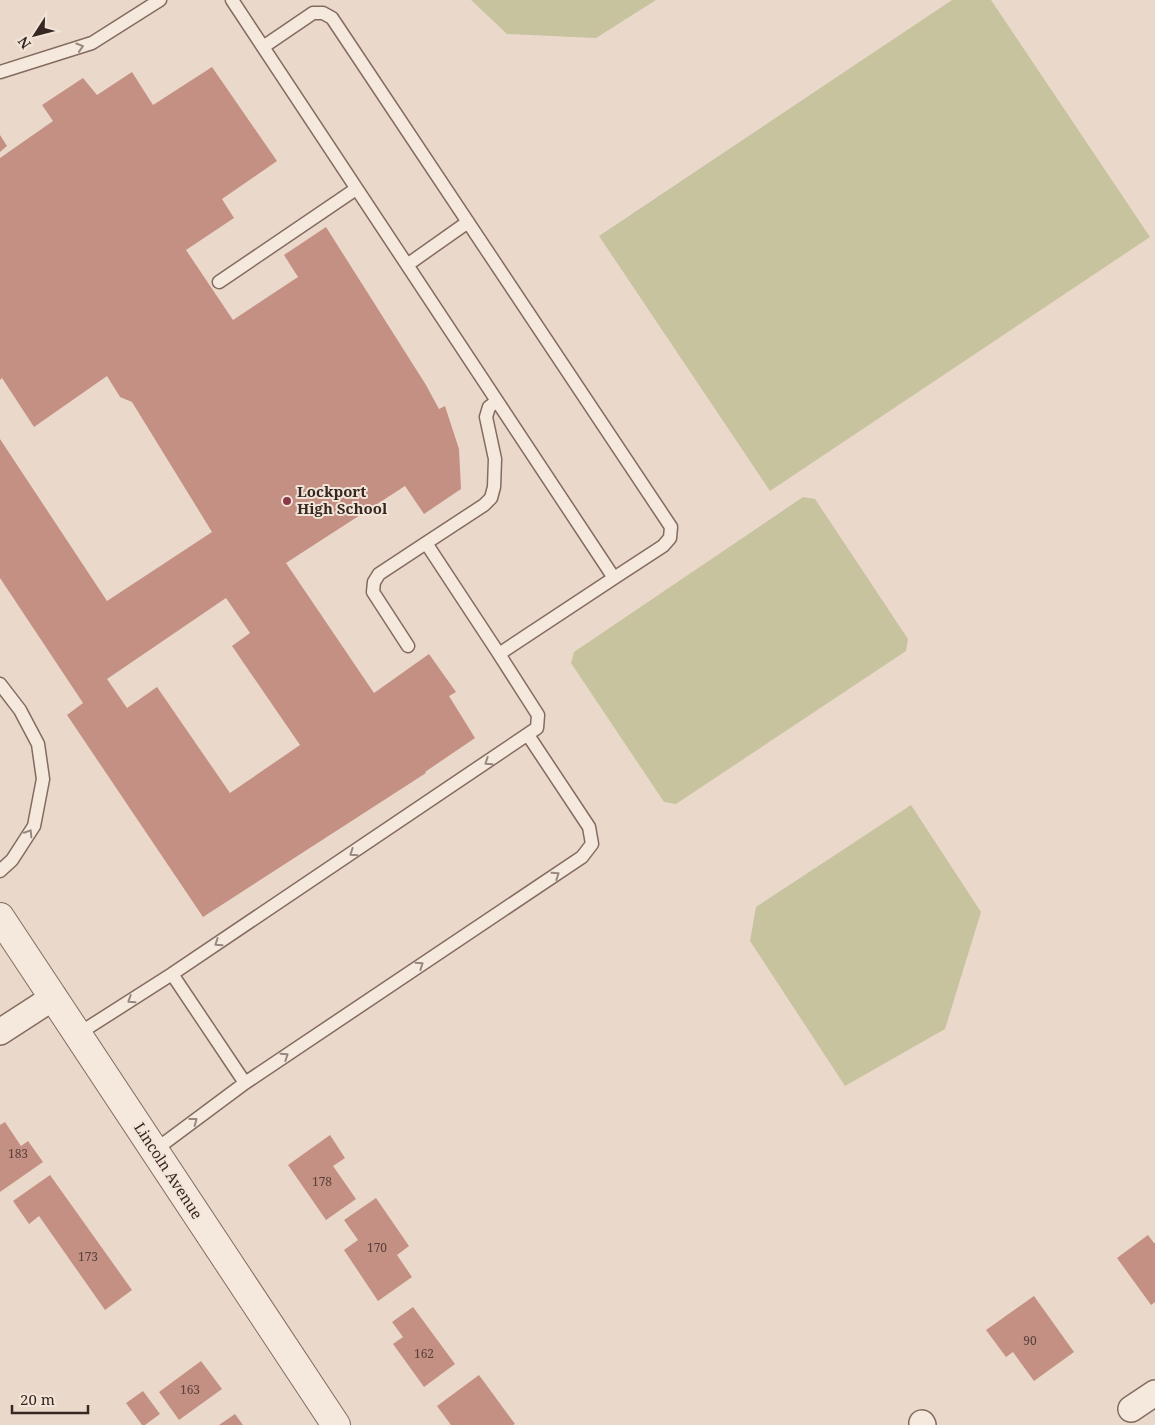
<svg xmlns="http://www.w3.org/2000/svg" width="1155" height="1425" viewBox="0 0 1155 1425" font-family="'Noto Serif',serif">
	<rect width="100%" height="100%" fill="#ead9ca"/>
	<path fill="#c7c39e" d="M471,0H656L596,38L507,34Z
		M952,0H991L1150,237L770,491L599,236Z
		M803,497L815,499L908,639L906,651L676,804L664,802L571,663L574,652Z
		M911,805L981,912L945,1029L845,1086L750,941L756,907Z"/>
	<path fill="#c49084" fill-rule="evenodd" d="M212,67L277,161L222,199L234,218L186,250L233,320L298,277L284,255L326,227L426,385L439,409L445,406L459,449L461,489L424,514L405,486L286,563L374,693L429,654L456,692L449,696L475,738L425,772L426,773L203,917L67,715L83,703L0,578V439L107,601L212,532L132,402L120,397L107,376L34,427L2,378L0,380V158L53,121L42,105L83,78L97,95L132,72L153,105ZM226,598L250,633L232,646L300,745L230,793L157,687L127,708L107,679Z
		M0,135L7,146L0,152Z
		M5,1122L21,1146L28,1141L43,1162L0,1192V1125Z
		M330,1135L345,1158L333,1166L356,1199L326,1220L288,1165Z
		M50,1175L132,1290L105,1310L39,1216L29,1224L13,1201Z
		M376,1198L409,1246L397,1255L412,1277L378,1301L344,1250L358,1240L344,1220Z
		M1148,1235L1154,1243H1155V1302L1151,1305L1117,1258Z
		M1034,1296L1074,1352L1034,1381L1013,1352L1006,1357L986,1330Z
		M413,1307L455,1364L424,1387L393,1344L403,1337L392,1322Z
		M201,1361L222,1389L179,1420L159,1392Z
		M479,1375L515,1424L513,1425H451L437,1406Z
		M143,1391L160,1414L145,1425H142L126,1403Z
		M235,1414L243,1425H219Z"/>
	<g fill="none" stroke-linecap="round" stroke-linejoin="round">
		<defs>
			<path id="service" d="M263,47L313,13H323L332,18L671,527L670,538L663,546L614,578
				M0,72L92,43L160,0
				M407,265L468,222
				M219,282L356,189
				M497,401L489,407L486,417L495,459L494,487L491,498L484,505L426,543L499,654
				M408,646L373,592L374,582L379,574L426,543
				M0,684L20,710L38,744L43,779L34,826L12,860L0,871
				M172,974L245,1083
				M78,1034L172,974L537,728L538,715L499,654L614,578L232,0
				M155,1150L245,1083L582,857L592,844L589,827L528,735"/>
			<path id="minor" d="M0,1032L54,997
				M1131,1409L1155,1393
				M922,1423L923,1425"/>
			<path id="tertiary" d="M0,917L336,1425"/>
		</defs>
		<use href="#service" stroke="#846b60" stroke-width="15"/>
		<use href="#minor" stroke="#846b60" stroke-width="28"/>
		<use href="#tertiary" stroke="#846b60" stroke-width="30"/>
		<use href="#service" stroke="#f5e8dc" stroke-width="12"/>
		<use href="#minor" stroke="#f5e8dc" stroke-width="25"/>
		<use href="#tertiary" stroke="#f5e8dc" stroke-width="28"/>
	</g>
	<defs><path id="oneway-chevron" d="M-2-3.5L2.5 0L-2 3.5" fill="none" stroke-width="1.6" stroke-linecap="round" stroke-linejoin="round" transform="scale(1.25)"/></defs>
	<g stroke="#96887f">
		<use href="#oneway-chevron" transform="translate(80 47) rotate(-17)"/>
		<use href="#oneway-chevron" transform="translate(488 762) rotate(146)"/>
		<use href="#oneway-chevron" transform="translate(29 833) rotate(-58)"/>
		<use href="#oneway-chevron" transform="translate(353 853) rotate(146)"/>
		<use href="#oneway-chevron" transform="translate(556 875) rotate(-34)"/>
		<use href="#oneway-chevron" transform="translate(218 943) rotate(146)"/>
		<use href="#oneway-chevron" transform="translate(420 965) rotate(-34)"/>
		<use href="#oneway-chevron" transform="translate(131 1000) rotate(147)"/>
		<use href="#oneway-chevron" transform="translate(285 1056) rotate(-34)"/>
		<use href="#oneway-chevron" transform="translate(194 1121) rotate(-37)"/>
	</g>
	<circle fill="#8d374b" stroke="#f2e5d8" stroke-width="2" cx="287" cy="501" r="5"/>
	<g text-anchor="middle" stroke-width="4" stroke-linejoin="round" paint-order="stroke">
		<g font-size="12" fill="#5a413a">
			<text x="18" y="1158">183</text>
			<text x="322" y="1186">178</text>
			<text x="377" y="1252">170</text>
			<text x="88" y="1261">173</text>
			<text x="1030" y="1345">90</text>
			<text x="424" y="1358">162</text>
			<text x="190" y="1394">163</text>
		</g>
		<g font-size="15" font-weight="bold" fill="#372722" stroke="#f2e5d8" text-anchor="start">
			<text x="297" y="497">Lockport<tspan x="297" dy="17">High School</tspan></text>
		</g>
		<g font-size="15" fill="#372722" stroke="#f2e5d8">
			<text transform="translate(168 1171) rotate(57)" y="5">Lincoln Avenue</text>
		</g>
	</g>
	<g transform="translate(35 35) rotate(234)" stroke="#f2e5d8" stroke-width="4" paint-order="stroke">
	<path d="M0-4L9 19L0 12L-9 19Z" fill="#372722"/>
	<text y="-8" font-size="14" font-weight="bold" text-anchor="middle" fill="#372722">N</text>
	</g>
	<path d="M12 1405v8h76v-8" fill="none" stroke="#372722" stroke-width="2.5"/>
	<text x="20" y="1405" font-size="15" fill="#372722" stroke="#f2e5d8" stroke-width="4" paint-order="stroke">20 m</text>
</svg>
